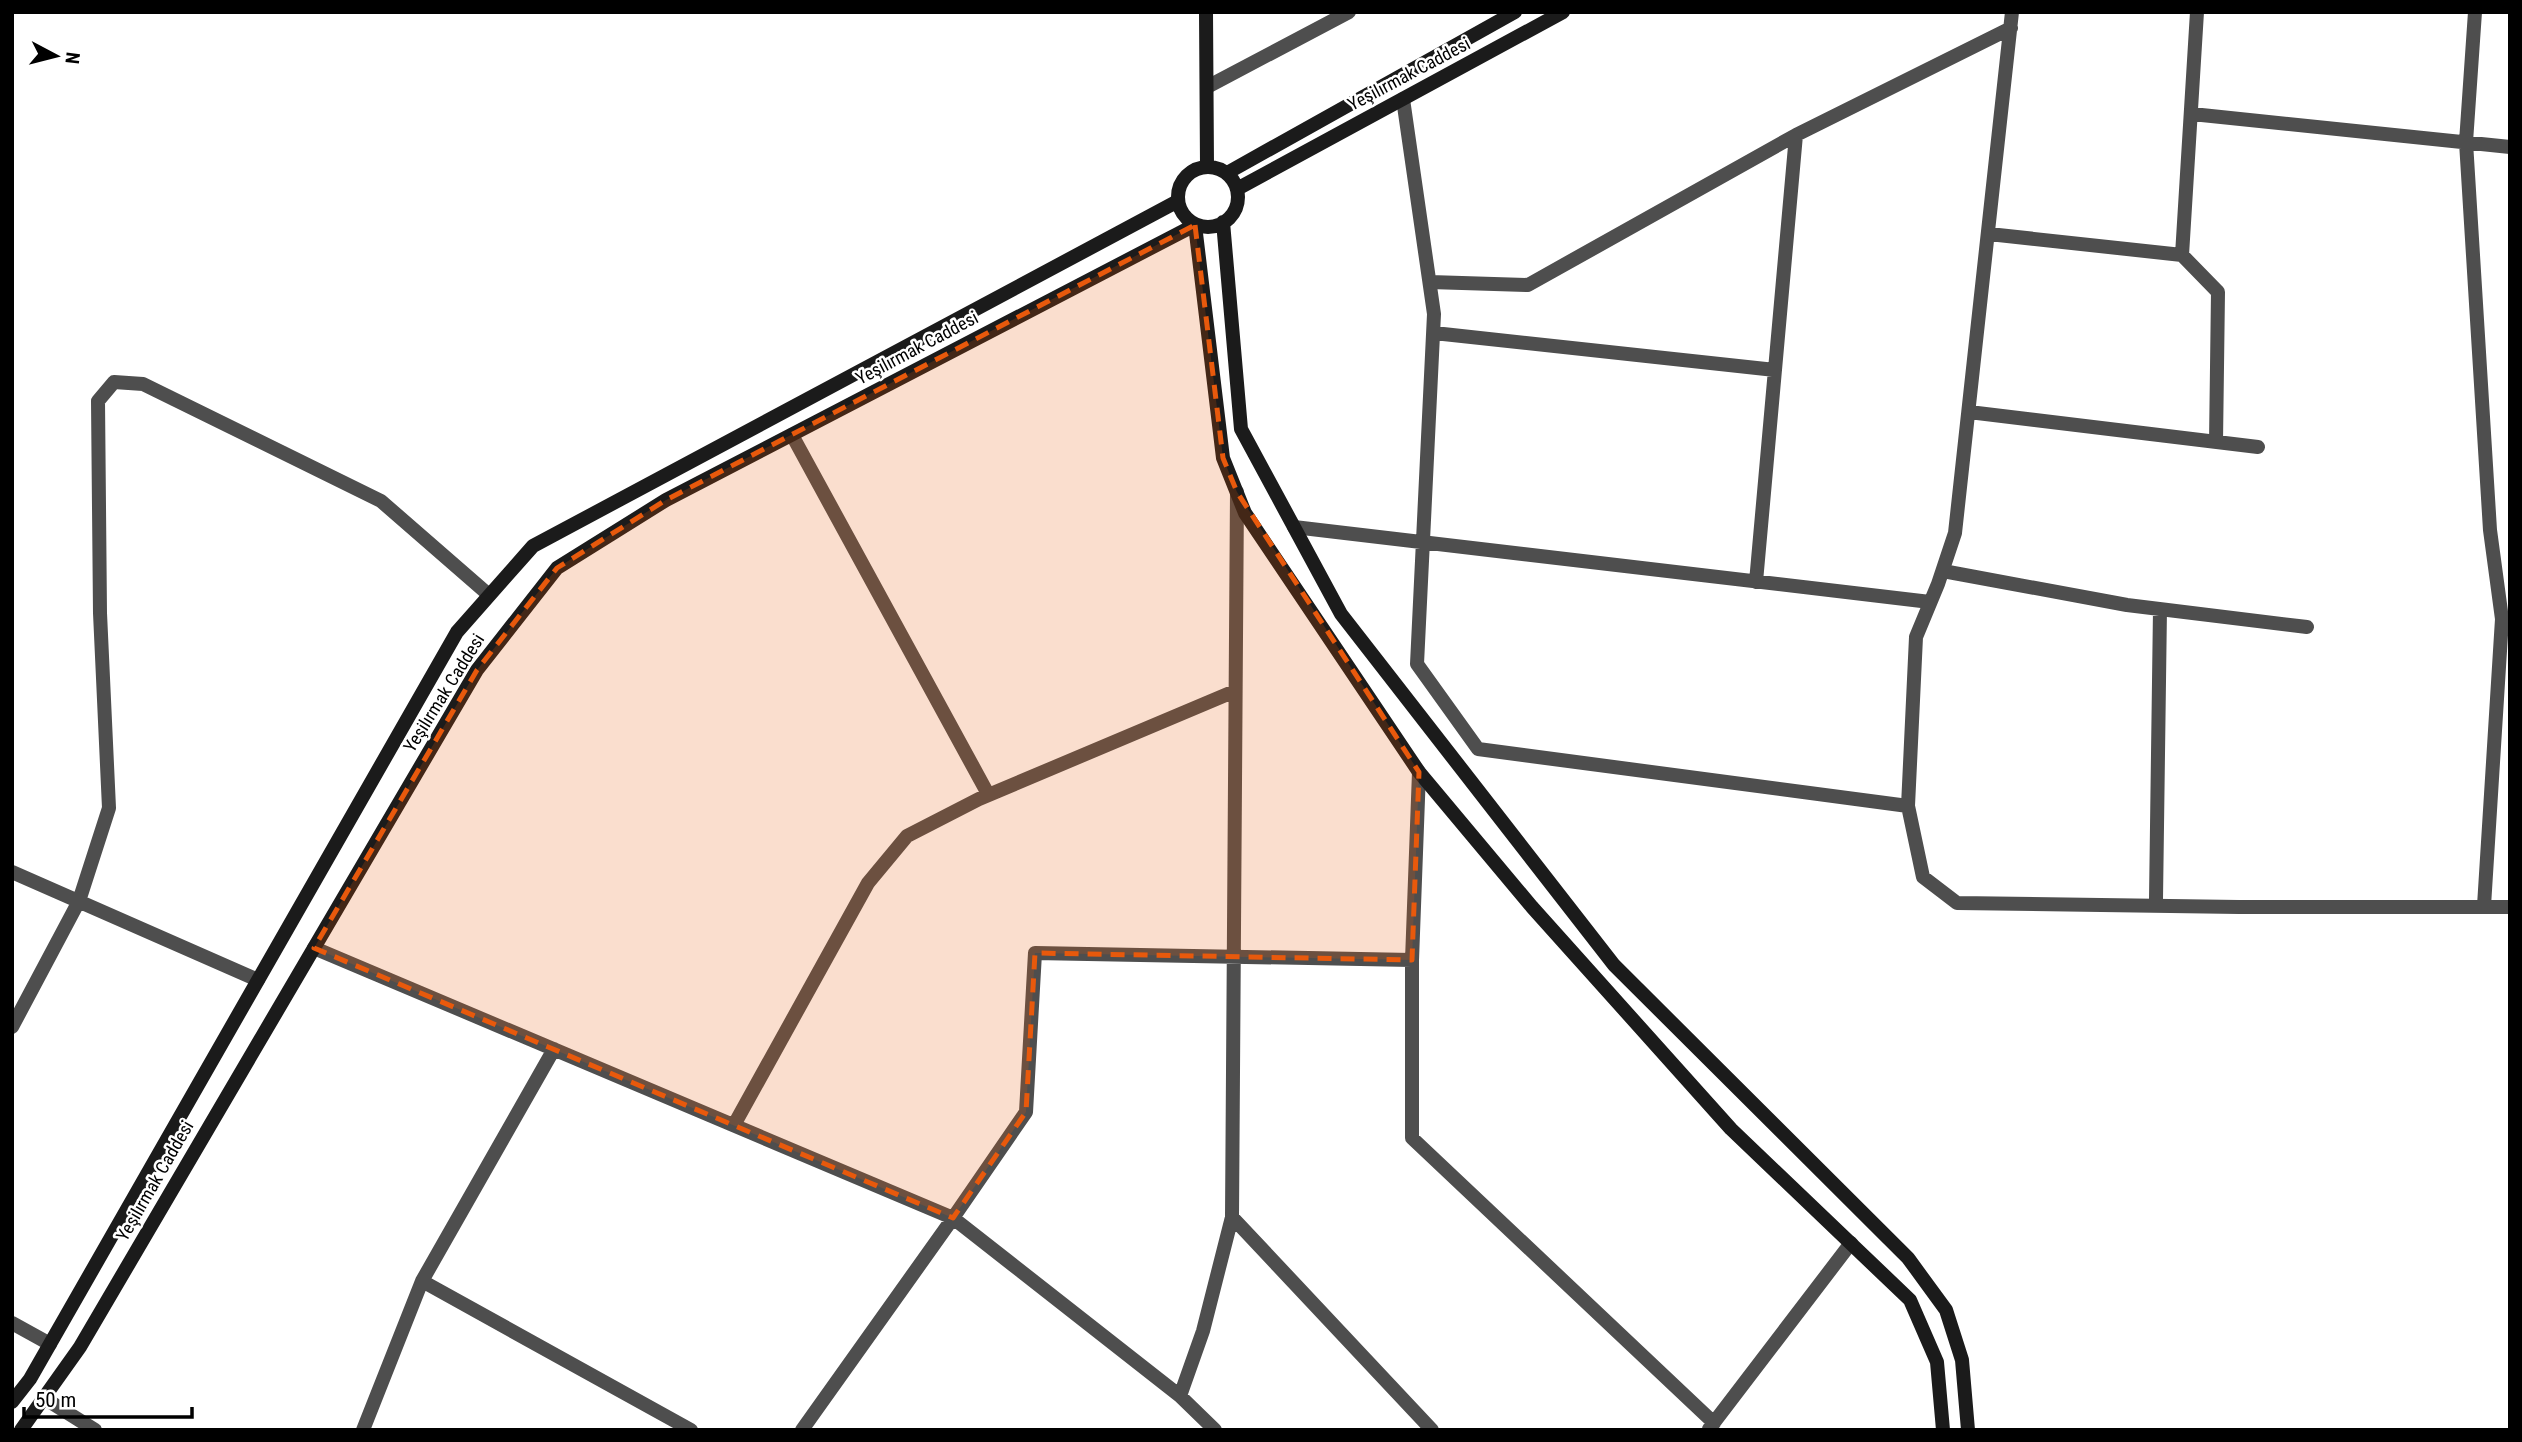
<svg xmlns="http://www.w3.org/2000/svg" width="2522" height="1442" viewBox="0 0 2522 1442" font-family="'Roboto Condensed',sans-serif">
	<rect width="100%" height="100%" fill="#fff"/>
	<g fill="none" stroke-linecap="round" stroke-linejoin="round">
		<path stroke="#4e4e4e" stroke-width="14" d="M2012,12L1955,533L1938,584L1916,637L1908,806L1923,877L1957,903L2239,907H2510
			M2475,12L2466,142L2490,530L2502,619
			M1207,87L1349,12
			M1403,99L1434,314L1417,664L1478,749L1908,806
			M2192,114L2510,147
			M1989,234L2182,255L2197,12
			M2182,255L2218,292L2216,442
			M1430,282L1528,285L1796,135L2011,28
			M1434,333L1775,370
			M1969,412L2258,447
			M792,435L988,794
			M1237,492L1232,1217L1432,1430
			M1294,527L1930,602
			M1943,571L2127,605L2307,627
			M1756,582L1796,135
			M1419,772L1412,960V1138L1714,1423
			M12,872L258,980
			M2156,899L2160,609
			M2484,906L2502,619L2508,620
			M314,948L953,1218L1180,1396L1215,1430
			M12,1027L79,901L109,808L100,613L98,401L114,382L143,384L381,501L489,595
			M734,1125L868,883L907,836L979,799L1235,691
			M422,1281L691,1430
			M12,1323L50,1344
			M1180,1396L1203,1331L1232,1217
			M44,1398L95,1430
			M1709,1429L1851,1243
			M363,1430L422,1281L554,1049
			M802,1430L953,1218L1026,1112L1035,953L1412,960"/>
		<path stroke="#1b1b1b" stroke-width="14" d="M1206,12L1207,166
			M1178 197a30 30 0 1 1 60 0a30 30 0 1 1-60 0Z
			M1227,173L1515,12
			M1237,189L1563,12
			M1223,222L1241,429L1341,614L1614,965L1908,1258L1946,1310L1962,1360L1968,1430
			M12,1402L30,1379L50,1344L457,632L533,546L1178,201
			M21,1430L80,1347L477,670L557,568L666,500L1195,225L1223,458L1245,513L1419,772L1532,907L1731,1129L1910,1300L1937,1362L1943,1430"/>
	</g>
	<path fill="#e8590c" fill-opacity="0.2" stroke="#e8590c" stroke-width="5" stroke-dasharray="14 9" stroke-linejoin="round" d="M1195,225L1223,458L1237,492L1419,772L1412,960L1035,953L1026,1112L953,1218L314,948L477,670L557,568L666,500Z"/>
	<g text-anchor="middle" stroke-width="5" stroke-linejoin="round" paint-order="stroke">
		<g font-size="18" fill="#000" stroke="#fff">
			<text transform="translate(1409 74) rotate(-28)" y="6">Yeşilırmak Caddesi</text>
			<text transform="translate(917 348) rotate(-28)" y="6">Yeşilırmak Caddesi</text>
			<text transform="translate(444 693) rotate(-58)" y="6">Yeşilırmak Caddesi</text>
			<text transform="translate(155 1181) rotate(-60)" y="6">Yeşilırmak Caddesi</text>
		</g>
	</g>
	<rect width="2522" height="1442" fill="none" stroke="#000000" stroke-width="28"/>
	<g transform="translate(56 56) rotate(97)" stroke="#ffffff" stroke-width="5" paint-order="stroke">
	<path d="M0-5L12 26L0 18L-12 26Z" fill="#000000"/>
	<text y="-10" font-size="19" font-weight="bold" text-anchor="middle" fill="#000000">N</text>
	</g>
	<path d="M24 1407v10h168v-10" fill="none" stroke="#000000" stroke-width="3.5"/>
	<text x="35" y="1407" font-size="21" fill="#000000" stroke="#ffffff" stroke-width="5" paint-order="stroke">50 m</text>
</svg>
